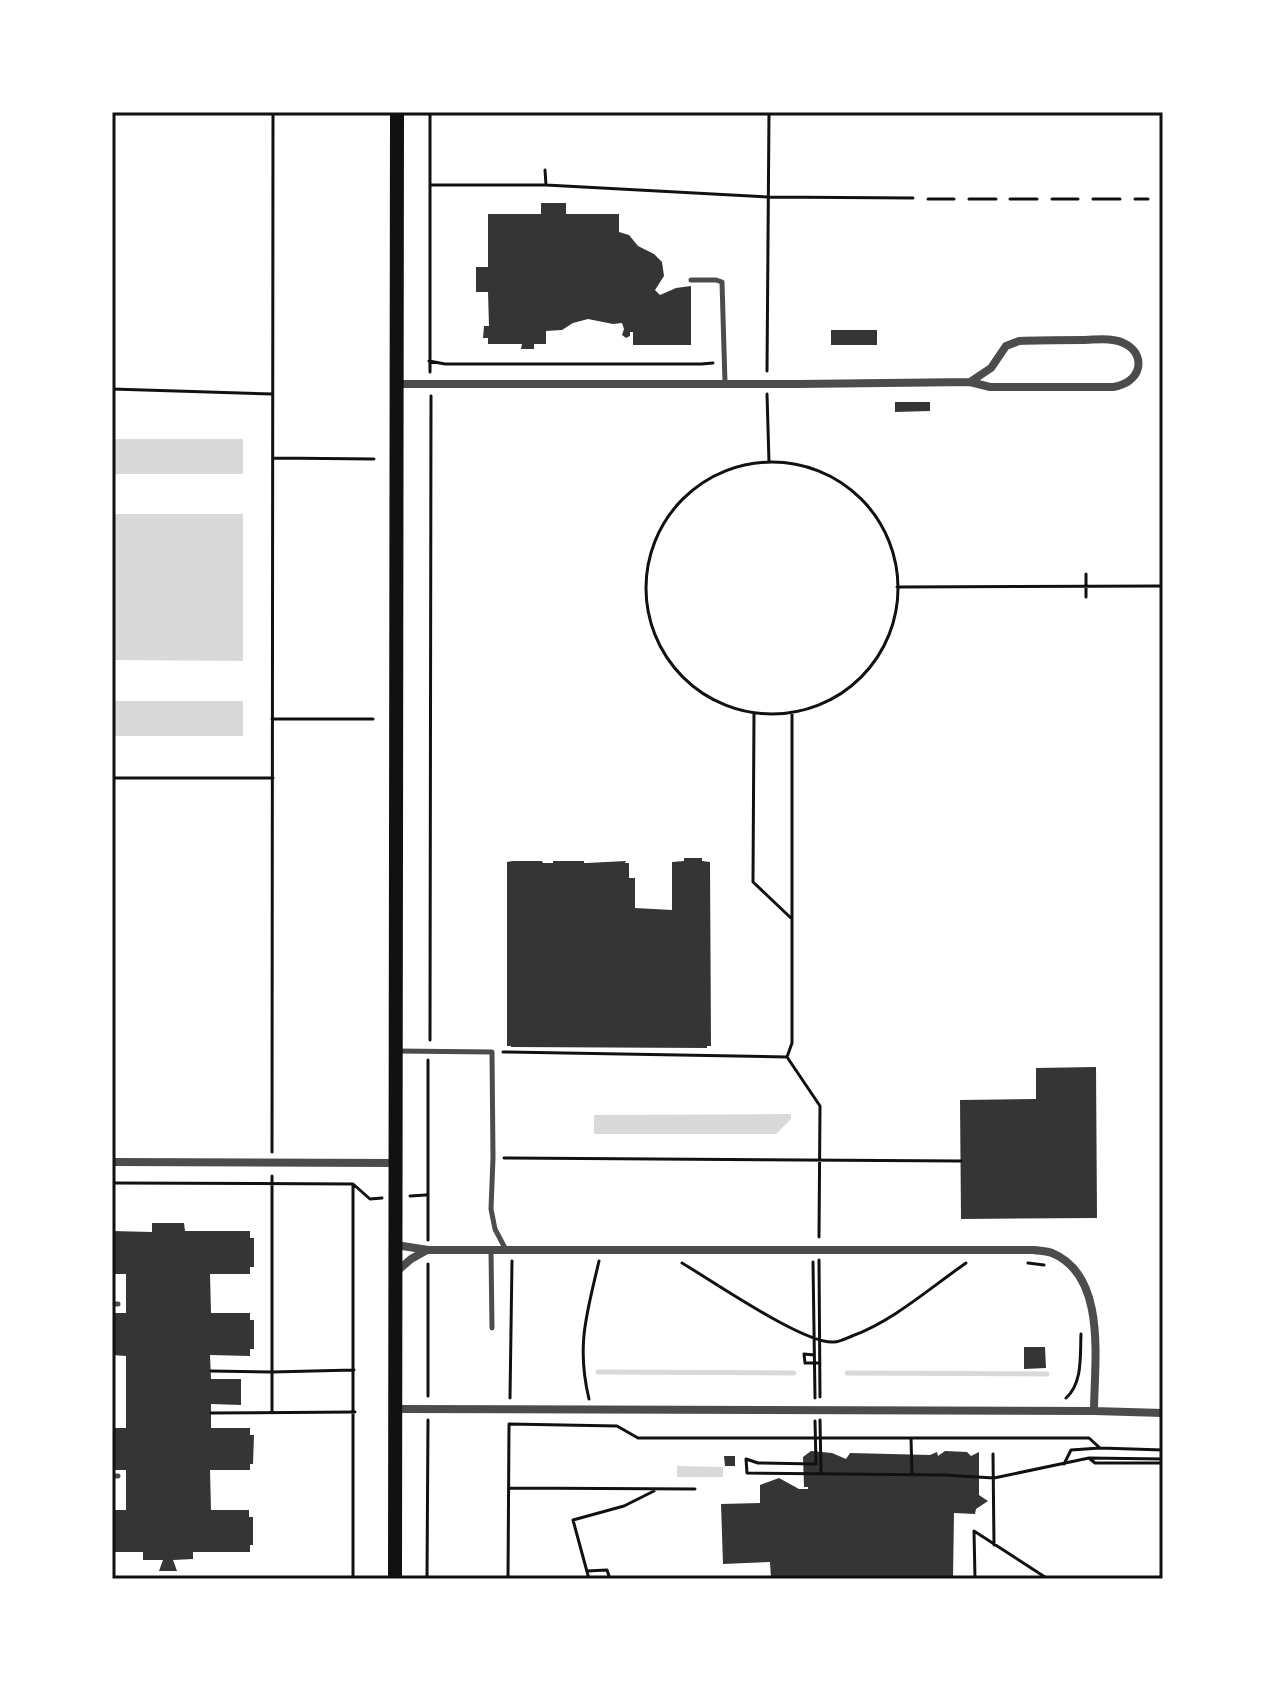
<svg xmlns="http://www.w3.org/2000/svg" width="1275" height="1691" viewBox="0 0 1275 1691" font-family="'PT Sans',sans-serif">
	<rect width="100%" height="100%" fill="#fff"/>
	<path fill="#d9d9d9" d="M112,439H243V474H112Z
		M112,514H243V661L112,660Z
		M112,701H243V736H112Z
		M791,1114V1119L776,1134H594V1115Z
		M677,1466L723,1467V1477H677Z"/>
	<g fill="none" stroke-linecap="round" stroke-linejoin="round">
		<path stroke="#d9d9d9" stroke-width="5" d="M598,1372L794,1373
			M847,1373L1047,1374"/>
	</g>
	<path fill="#353535" d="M541,203H566V214H619V232L629,235L638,246L654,254L662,262L664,276L655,290L660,295L676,288L691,286V345H633V332H630V336L626,338L622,335L624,329L622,323L613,324L588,319L573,323L562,330L546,331V344H534V349H521L522,344H488V338H483L484,326H489L488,292H476V267H488V214H541Z
		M831,330H877V345H831Z
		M895,402H930V411L895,412Z
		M684,858H702V861L710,862L711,1046H707V1048L511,1047V1046H507V862L513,861H542L543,863H553V861H584V863H587L626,861L625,863H629V878H635V908L672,910V862L684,861Z
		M1096,1067L1097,1218L961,1219L960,1100L1036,1099V1068Z
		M152,1223H184L185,1231H250V1238H254V1267H250V1274H210L211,1313H250V1320H254V1349H250V1356L210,1355L211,1379H241V1405L211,1404V1428H250V1435H254L253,1464H250V1470H210L211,1510H249V1517H253V1545H250V1552H193V1559L173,1560L177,1571H159L163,1560H143V1552H112V1510H126V1470H112V1428H126V1356L112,1355V1313H126V1274H112V1231L152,1232Z
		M1024,1347H1045L1046,1368L1024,1369Z
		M811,1451L832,1453L846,1459L850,1453L930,1455L937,1452L938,1456L945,1451L967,1452L971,1456L979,1452V1495L988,1501L976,1509L975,1514L954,1513L953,1579H771L770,1562L723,1564L721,1504L760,1503V1485L779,1478L799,1489H808V1487H804L803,1457Z
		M724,1456H735V1466H725Z"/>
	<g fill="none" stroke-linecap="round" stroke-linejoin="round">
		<path stroke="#111" stroke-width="3" d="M430,112V372
			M545,170L546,185
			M430,185H546L768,197L913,198
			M928,199H954
			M969,199H996
			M1010,199H1037
			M1052,199H1078
			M1093,199H1120
			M1135,199H1148
			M429,361L445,364H701L713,363
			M767,371L769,112
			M112,389L272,394
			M767,394L769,462
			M274,458L374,459
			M646 588a126 126 0 1 1 252 0a126 126 0 1 1-252 0Z
			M1086,574V597
			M897,587L1163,586
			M754,713L753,882L792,919
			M272,719H373
			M112,778H273
			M430,1040L431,396
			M503,1052L787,1057
			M787,1057L820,1106L819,1237
			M787,1057L792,1043V714
			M272,1152L273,112
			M504,1158L961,1161
			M112,1183L353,1184L370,1199L382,1198
			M353,1184V1579
			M410,1196L426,1195
			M428,1240V1060
			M819,1260L820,1397
			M813,1262L815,1398
			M682,1263C711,1280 805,1345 834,1342C840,1342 847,1338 852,1336C893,1321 930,1288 966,1263
			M1028,1263L1044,1265
			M814,1355L804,1354L805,1363H820
			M211,1371L272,1372L354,1370
			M428,1396V1264
			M510,1398L512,1261
			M1066,1398C1083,1383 1080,1355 1081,1334
			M589,1399C576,1345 587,1313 599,1261
			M272,1412V1176
			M211,1413L355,1412
			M820,1420L821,1473
			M815,1421L816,1464L758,1463L746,1459L747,1473L944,1475L994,1478L1089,1458L1163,1459
			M509,1424L617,1426L638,1438H1089L1100,1448L1163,1450
			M911,1438L912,1474
			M993,1454L994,1545
			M1089,1458L1095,1463H1163
			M1064,1464L1071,1450L1100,1448
			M509,1488L695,1489
			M587,1571L607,1570L610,1579
			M427,1579L428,1420
			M508,1579L509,1425
			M589,1579L573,1520L624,1506L654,1491
			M975,1579L974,1531L1048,1579"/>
		<path stroke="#4c4c4c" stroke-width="5" d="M691,280H716L722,282L725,383
			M397,1051L492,1052L493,1158L491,1209L495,1229L506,1250
			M491,1250L492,1328
			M112,1304H118
			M112,1476H118"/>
		<path stroke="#4c4c4c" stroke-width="8" d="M397,384H799L970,382L990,387H1113C1147,382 1147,345 1113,340C1103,338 1092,340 1082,340C1061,340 1040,340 1019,341L1006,346L991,368L970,382
			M112,1162L396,1163
			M396,1245L428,1250H1034C1039,1251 1047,1251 1052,1253C1108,1276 1094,1364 1094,1411
			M396,1272L411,1259L427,1250
			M395,1409L1094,1411L1163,1413"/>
		<path stroke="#111" stroke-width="14" d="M395,1579L397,112"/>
	</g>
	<rect width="1275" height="1691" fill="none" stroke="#ffffff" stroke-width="228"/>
	<rect x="114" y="114" width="1047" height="1463" fill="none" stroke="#111" stroke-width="3"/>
</svg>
